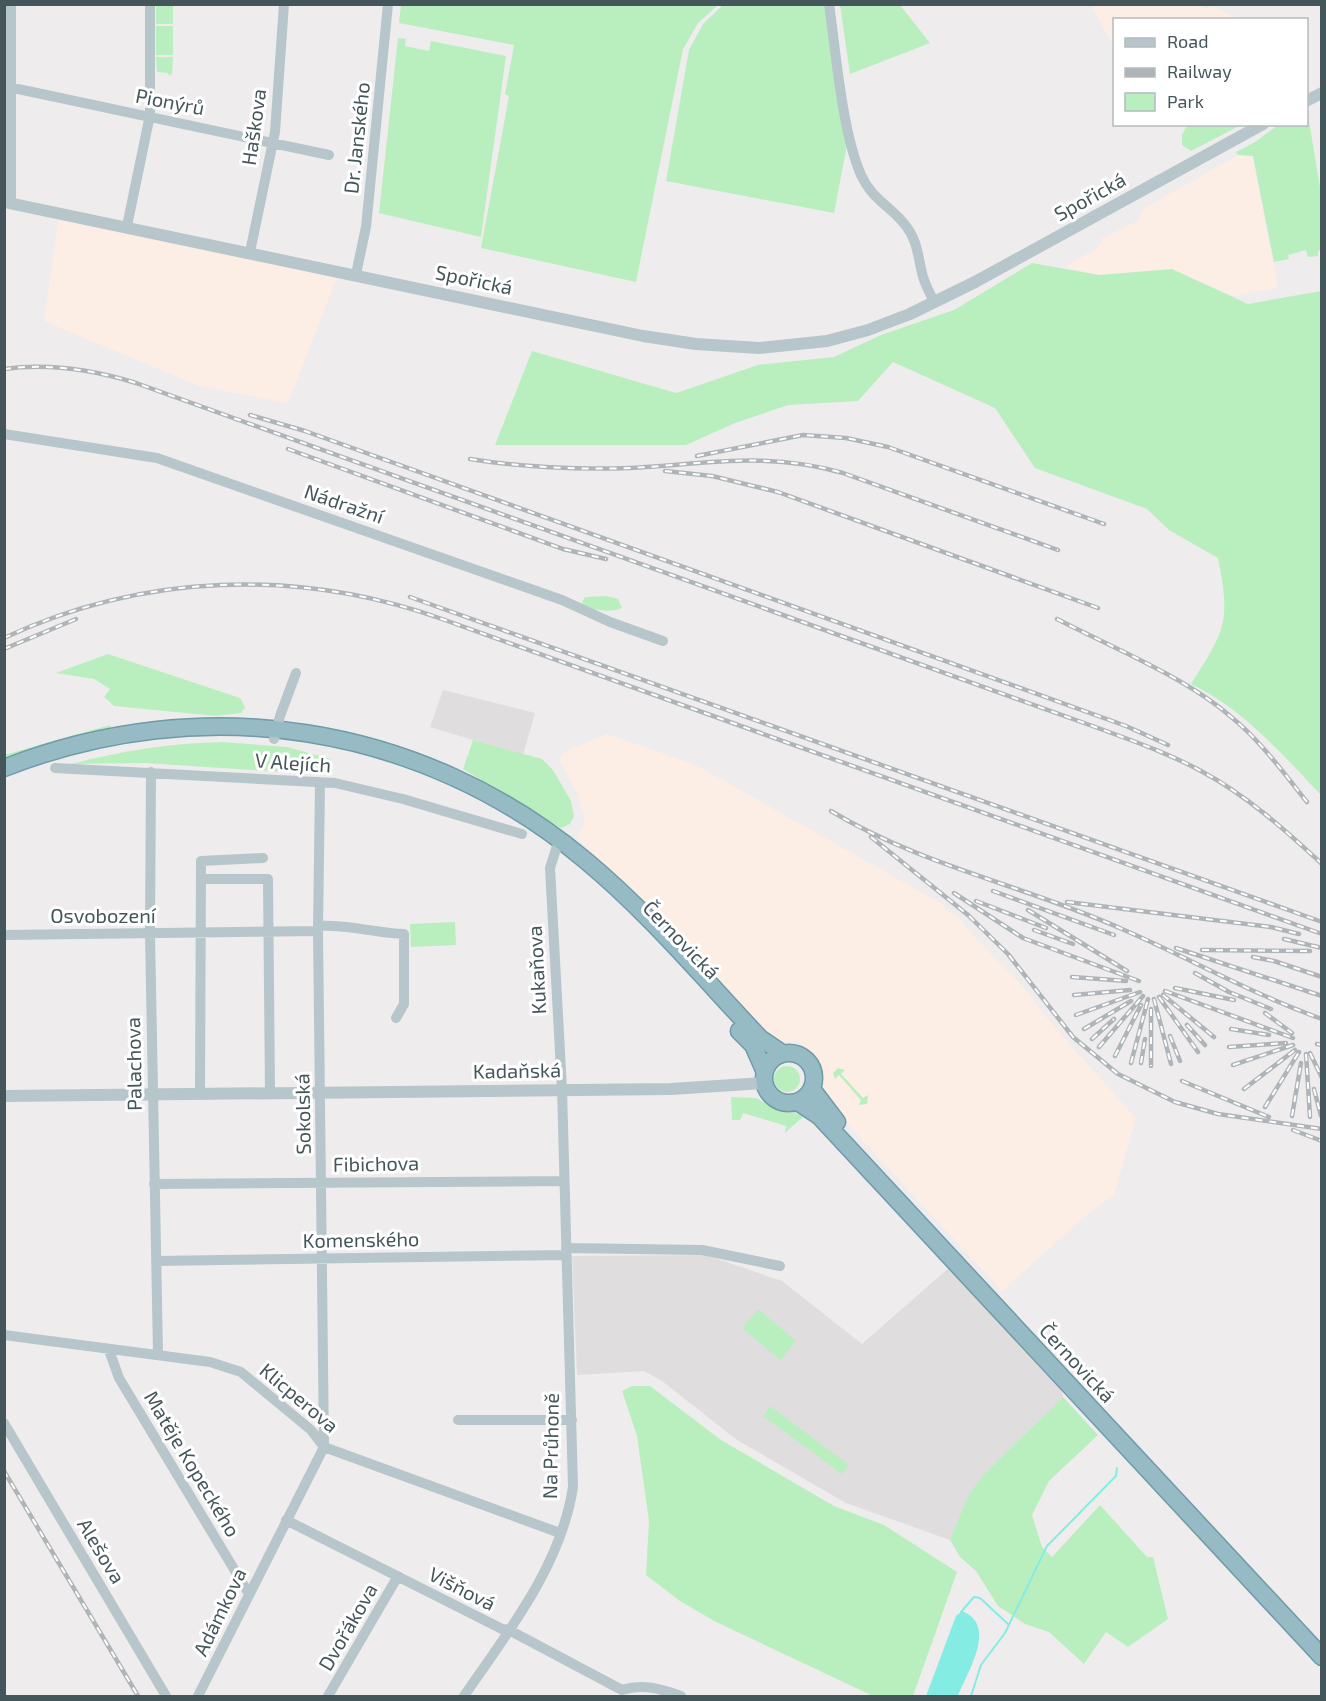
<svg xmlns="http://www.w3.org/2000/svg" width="1326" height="1701" viewBox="0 0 1326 1701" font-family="'Exo 2',sans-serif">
	<rect width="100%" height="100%" fill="#efeced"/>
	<path fill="#fceee4" d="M1198,4L1206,9L1212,6L1239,19L1114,20V47L1091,5Z
		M1238,155L1252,156L1278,288L1234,296L1172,270L1099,275L1065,267L1094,250L1102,242L1101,239L1138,221L1143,209Z
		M60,210L338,265L337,277L288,403L199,386L44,321Z
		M607,734L696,765L942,904L946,910L964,922L965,927L1027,991L1054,1027L1136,1118L1114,1195L1085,1216L1002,1291L831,1106L821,1082L819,1064L799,1042H780L767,1032L695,954L577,838L585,820L577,793L559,760L564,752Z"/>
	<path fill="#e0dddf" d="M443,690L535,713L523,755L430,727Z
		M706,1255L782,1281L862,1344L951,1266L1060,1385L1063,1397L986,1472L950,1540L846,1503L737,1440L662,1381L644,1371L577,1375L572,1256Z"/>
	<path fill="#b9efbe" d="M156,5H173V24H156Z
		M401,5H718L698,23L683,49L636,282L481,248L509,96L505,94L514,45L399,23Z
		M723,5H825L847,145L834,213L666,181L689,50L703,24Z
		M840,5H900L930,43L850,74Z
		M156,26H173V55H156Z
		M398,38L406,39L405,46L429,51L431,41L506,56L481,237L379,213Z
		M156,57H173L172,74L169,76L168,73L157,72Z
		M1307,109L1321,193V250L1318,251V256L1308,257L1306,250L1288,255L1289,259L1274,262L1253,156L1238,155L1236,152L1255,142L1278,125L1306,124Z
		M1187,125V124L1241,125L1191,151L1182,145V135Z
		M1032,263L1099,275L1172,269L1248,304L1321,291V795C1283,755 1242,708 1191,684C1225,630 1231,623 1218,558L1169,530L1147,509L1035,468L995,408L893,362L858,401L788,405L735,423L686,445H495L532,351L676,393L758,365L834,357L881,335L954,310Z
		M607,596L618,599L622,608C611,613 595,610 584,607L582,602L585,597Z
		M108,654L240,698L245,707L241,713L216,716L114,706L104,697L110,689L94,679L56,673Z
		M110,725L112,729L68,740L5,762L4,755Z
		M473,740L542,759L553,770L571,801L574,816L570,824L561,828L463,769Z
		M223,742L287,747L331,759L329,775L146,763L71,764C122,751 170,743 223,742Z
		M455,922L456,945L411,947L410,924Z
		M774 1079a13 13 0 1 1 26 0a13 13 0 1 1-26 0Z
		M838,1068L845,1070L841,1074L863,1098L868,1095L867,1104L859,1105L861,1100L839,1075L835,1079L833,1073Z
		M731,1097L756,1098L779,1111L805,1115L785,1133L786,1126L743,1113L740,1120H732Z
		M758,1309L796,1341L780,1360L742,1328Z
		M632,1386H650L721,1440L834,1506L884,1525L957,1572L913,1696H873L716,1622L680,1601L646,1575L649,1521L637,1436L622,1391Z
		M1063,1397L1098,1435L1049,1481L1032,1515L1042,1547L1052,1557L1100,1505L1147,1557H1153L1168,1619L1128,1647L1106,1632L1084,1664L1049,1632L1025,1624L998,1606L976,1571L960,1557L950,1540L969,1494L986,1472Z
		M770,1406L849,1465L842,1474L763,1416Z"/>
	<path fill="#85ece3" d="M962,1611C998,1625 968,1671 958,1696H926L956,1616Z"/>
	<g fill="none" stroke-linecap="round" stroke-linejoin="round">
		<path stroke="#85ece3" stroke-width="2" d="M961,1612L974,1597L980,1598L1009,1625
			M971,1696L981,1665L1005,1633L1047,1546L1116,1476L1117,1468"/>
		<defs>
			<path id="trunk" d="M4,768C202,690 421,723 585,860C649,913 703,978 760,1038L782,1053
				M739,1031L753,1045L764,1070
				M764 1078a25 25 0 1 1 50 0a25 25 0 1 1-50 0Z
				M812,1089L837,1122
				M798,1102L819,1116L1322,1657"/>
		</defs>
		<use href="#trunk" stroke="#6e9ba8" stroke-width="19"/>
		<path stroke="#b7c6ca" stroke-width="10" d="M829,4C836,53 842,131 861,175C873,201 891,206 906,226C917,240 918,256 922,273C924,283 930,293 934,302
			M4,86L329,155
			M11,202V4
			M127,226L150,115V4
			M250,252L275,132L284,4
			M356,274L366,227L388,4
			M4,434L157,458L562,600L610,622L663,641
			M274,739L280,716L296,673
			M55,768L335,783L403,799L522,834
			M151,772L150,934L158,1354
			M320,782L318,931L324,1447
			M201,879H268L270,1093
			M318,926C347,924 375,933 404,934V1004L396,1018
			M4,935L318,931
			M200,1093L201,861L263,858
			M154,1184L563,1181
			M566,1248L702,1250L780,1266
			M156,1261L566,1255
			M4,1335L210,1362L241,1372L311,1430L324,1447L560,1533
			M109,1350L119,1378L249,1594
			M458,1420H572
			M4,1423L166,1696
			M286,1520L502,1629L509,1630L622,1690
			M622,1690C643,1683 661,1689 681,1696
			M198,1696L324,1447
			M328,1696L398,1576
			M464,1696C508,1632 561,1566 573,1487L562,1089L550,868L556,849"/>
		<path stroke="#b7c6ca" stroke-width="12" d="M1306,101L1322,93
			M4,202L643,336L696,344L759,348L827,341L868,330L910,314L975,282L1263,124
			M4,1096L671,1089L764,1083"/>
		<use href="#trunk" stroke="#97bbc4" stroke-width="16"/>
		<defs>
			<path id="rail" d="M4,369C48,363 94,370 136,383L1098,728C1133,741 1168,753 1201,771C1246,795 1284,829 1322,864
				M250,415L305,431L1126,726L1168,745
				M288,449L563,549L606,559
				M697,456L803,435L846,438L888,447L1104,524
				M470,459C519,467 581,470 630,468C707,464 766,451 843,473L1058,550
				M665,471L712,476L778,492L1098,608
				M410,597L1322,922
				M1057,619C1111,647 1185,677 1230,716C1260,740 1283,772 1307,802
				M4,638C143,573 298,568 442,619L1322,934
				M4,649L76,619
				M831,811C922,866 1026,886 1122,929C1189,958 1252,994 1322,1019
				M871,837L968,915L1008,954L1073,1037L1118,1074L1175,1102L1218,1114L1322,1129
				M993,891L1114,935
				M954,893L1023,938L1139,981
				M976,901L1046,928
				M1067,902L1271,927L1299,934
				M1028,910L1127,971
				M1034,930L1073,944
				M1284,939L1322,948
				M1176,948L1322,996
				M1202,950L1310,951
				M1253,957L1274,961L1322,977
				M1195,973L1229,992L1271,1009
				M1072,977L1126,981
				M1175,988L1234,1000
				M1165,991L1293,1038
				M1074,995L1130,990
				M1163,995L1214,1037
				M1159,997L1198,1052
				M1154,999L1171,1064
				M1151,1009V1066
				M1265,1013L1292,1033
				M1076,1015L1140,992
				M1187,1025L1205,1045
				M1084,1029L1131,1001
				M1231,1029L1269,1035
				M1170,1036L1180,1061
				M1092,1039L1114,1019
				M1317,1044L1322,1045
				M1099,1047L1143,996
				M1229,1047L1286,1043
				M1310,1053L1322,1078
				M1306,1054L1310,1117
				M1115,1056L1141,1005
				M1131,1063L1148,999
				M1141,1063L1145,1039
				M1233,1065L1293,1045
				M1182,1081L1269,1117
				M1244,1089L1295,1050
				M1314,1089L1321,1116
				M1265,1107L1299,1052
				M1292,1116L1301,1063
				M1293,1130L1322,1141
				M4,1471L138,1696"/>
		</defs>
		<use href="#rail" stroke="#aeb4b7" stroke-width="4.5"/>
		<use href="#rail" stroke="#fff" stroke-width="2" stroke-dasharray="7" stroke-linecap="butt"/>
	</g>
	<g text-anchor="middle" stroke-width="6" stroke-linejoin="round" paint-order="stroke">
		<g font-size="20" fill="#45565a" stroke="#fff">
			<text transform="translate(170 102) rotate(11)" y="7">Pionýrů</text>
			<text transform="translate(254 127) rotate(-82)" y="7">Haškova</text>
			<text transform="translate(357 138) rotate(-84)" y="7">Dr. Janského</text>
			<text transform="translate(1090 197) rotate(-29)" y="7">Spořická</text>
			<text transform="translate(474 280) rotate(12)" y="7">Spořická</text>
			<text transform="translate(344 504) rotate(19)" y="7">Nádražní</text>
			<text transform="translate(293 763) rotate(4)" y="7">V Alejích</text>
			<text x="103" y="923">Osvobození</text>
			<text transform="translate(681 940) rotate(46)" y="7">Černovická</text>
			<text transform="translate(537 970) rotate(-93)" y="7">Kukaňova</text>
			<text transform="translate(134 1064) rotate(-91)" y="7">Palachova</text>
			<text transform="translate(517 1071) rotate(-1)" y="7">Kadaňská</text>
			<text transform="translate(303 1114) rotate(-91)" y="7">Sokolská</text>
			<text transform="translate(376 1164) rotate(-1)" y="7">Fibichova</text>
			<text transform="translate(361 1240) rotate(-1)" y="7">Komenského</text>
			<text transform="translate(1077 1363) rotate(47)" y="7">Černovická</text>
			<text transform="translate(299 1398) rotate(40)" y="7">Klicperova</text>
			<text transform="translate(551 1446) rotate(-89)" y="7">Na Průhoně</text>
			<text transform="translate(192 1464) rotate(59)" y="7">Matěje Kopeckého</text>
			<text transform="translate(101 1551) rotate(59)" y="7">Alešova</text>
			<text transform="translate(462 1589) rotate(27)" y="7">Višňová</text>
			<text transform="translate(220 1612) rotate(-64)" y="7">Adámkova</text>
			<text transform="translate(348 1627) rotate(-60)" y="7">Dvořákova</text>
		</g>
	</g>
	<rect width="1326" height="1701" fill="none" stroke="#45565a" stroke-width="12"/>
	<rect x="1113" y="18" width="195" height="108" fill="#ffffff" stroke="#b5bbbd" stroke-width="1.5"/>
	<rect x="1125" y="38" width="30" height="9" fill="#b7c6ca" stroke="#b5bbbd" stroke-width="1.5"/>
	<text x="1167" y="48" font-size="18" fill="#45565a">Road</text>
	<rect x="1125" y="68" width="30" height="9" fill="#aeb4b7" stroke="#b5bbbd" stroke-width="1.5"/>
	<text x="1167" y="78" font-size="18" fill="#45565a">Railway</text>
	<rect x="1125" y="93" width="30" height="18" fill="#b9efbe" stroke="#b5bbbd" stroke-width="1.5"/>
	<text x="1167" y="108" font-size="18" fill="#45565a">Park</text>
</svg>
